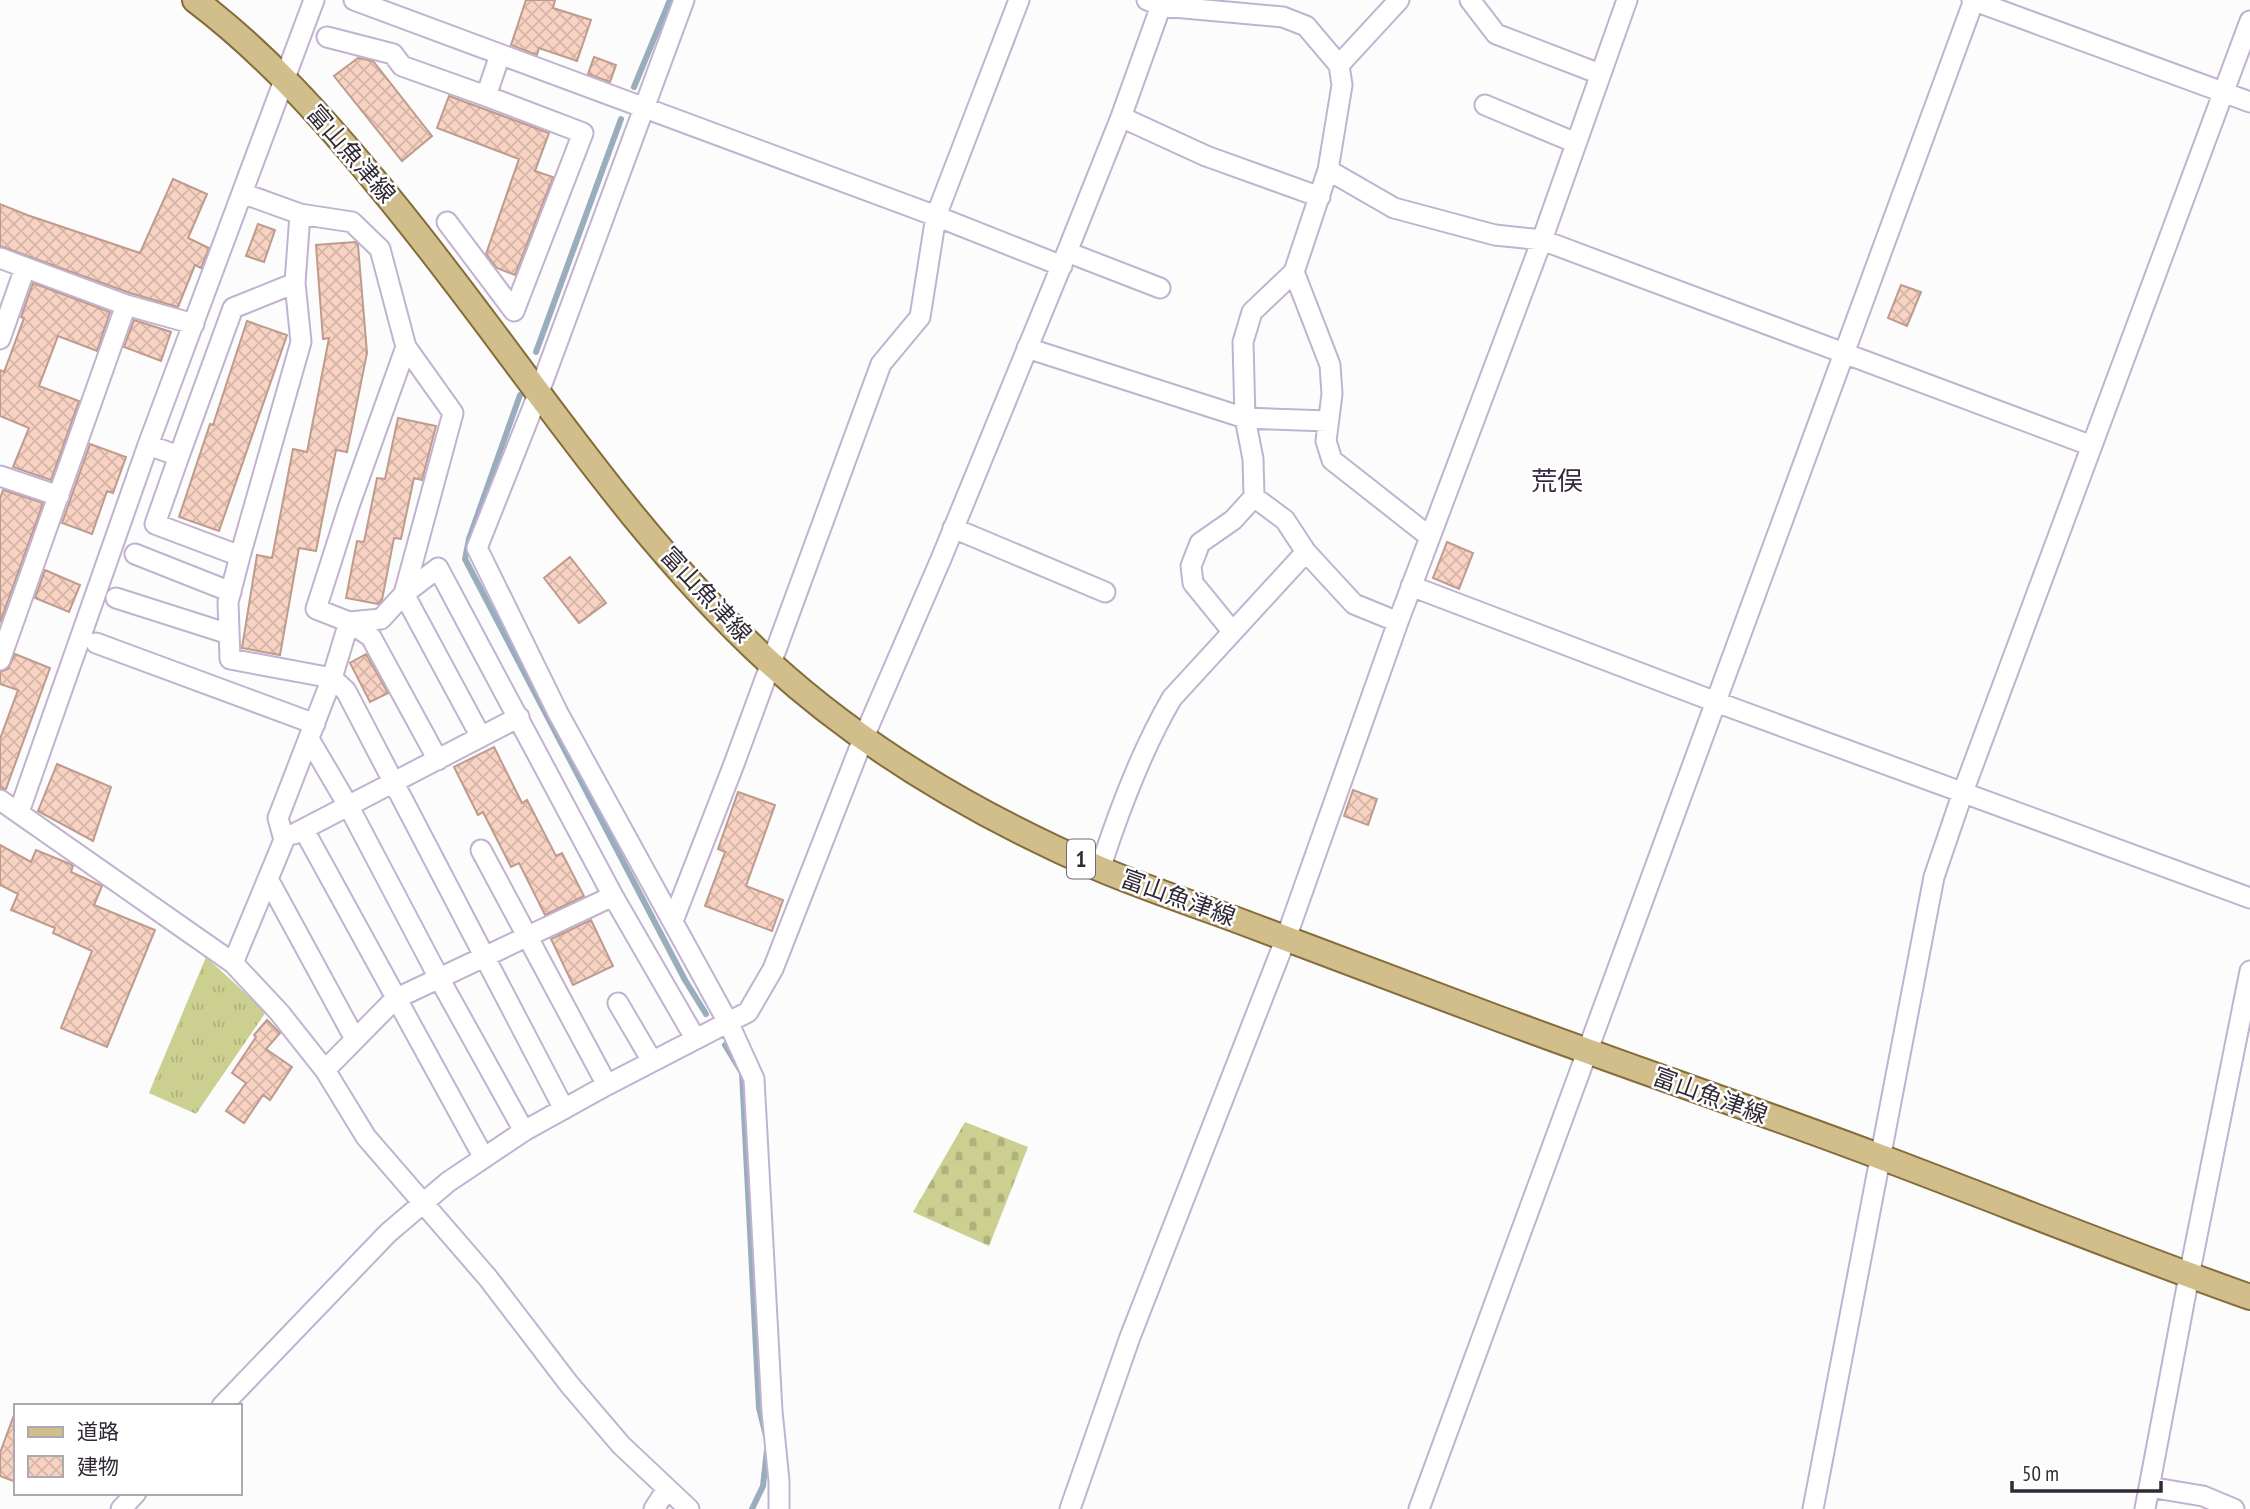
<svg xmlns="http://www.w3.org/2000/svg" width="2250" height="1509" viewBox="0 0 2250 1509" font-family="'PT Sans Narrow','Noto Sans JP',sans-serif">
	<defs>
		<pattern id="grass-tufts" width="24" height="20" patternUnits="userSpaceOnUse" patternTransform="scale(1.75)"><rect width="24" height="20" fill="#cbcf8f"/><path d="M3 7l-1-3M5 7V3M7 7l1-3M15 17l-1-3M17 17v-4M19 17l1-3" fill="none" stroke="#afb27c"/></pattern>
		<pattern id="cemetery-stones" width="16" height="16" patternUnits="userSpaceOnUse" patternTransform="scale(1.75)"><rect width="16" height="16" fill="#cbcf8f"/><path d="M2 7V4a2 2 0 0 1 4 0v3zM10 15v-3a2 2 0 0 1 4 0v3z" fill="#afb27c"/></pattern>
		<pattern id="building-cross-hatch" width="8" height="8" patternUnits="userSpaceOnUse" patternTransform="scale(1.75)"><rect width="8" height="8" fill="#f8d3c3"/><path d="M0 0l8 8M0 8l8-8" fill="none" stroke="#d5b5a8"/></pattern>
	</defs>
	<rect width="100%" height="100%" fill="#fcfcfc"/>
	<path fill="url(#grass-tufts)" d="M206,957L266,1012L196,1114L149,1093Z"/>
	<path fill="url(#cemetery-stones)" d="M965,1122L1028,1147L989,1246L913,1212Z"/>
	<g fill="none" stroke-linecap="round" stroke-linejoin="round">
		<path stroke="#9aadbd" stroke-width="6" d="M634,87L670,0
			M536,352L621,119
			M520,395L469,539L465,559L685,980L706,1014
			M725,1045L742,1073L759,1408L766,1436
			M752,1509L763,1486L767,1450"/>
	</g>
	<path fill="url(#building-cross-hatch)" stroke="#be9b8c" stroke-width="2" d="M526,0H555L553,8L591,20L577,61L539,48L537,55L511,45Z
		M594,57L616,65L610,82L588,74Z
		M358,58L373,61L432,136L402,161L334,76Z
		M449,96L549,133L535,171L553,177L515,275L497,268L486,254L519,159L437,128Z
		M173,179L207,194L188,238L209,248L201,268L195,265L178,307L130,293L0,246V204L27,215L140,253Z
		M258,224L275,230L264,262L246,256Z
		M355,242L358,245L367,353L347,452L336,450L316,551L299,548L280,655L242,648L257,555L272,558L293,449L307,452L329,338L323,339L316,245Z
		M33,283L110,312L97,351L58,336L39,386L79,401L51,480L13,467L29,428L0,416V370L4,372L24,318L21,317Z
		M1901,285L1921,292L1907,326L1888,318Z
		M134,320L171,332L161,361L124,347Z
		M247,321L287,335L219,531L179,517L210,424L213,425Z
		M398,418L436,426L422,480L414,478L401,539L394,538L382,600L378,604L346,598L357,541L364,542L377,478L385,479Z
		M90,444L126,457L113,493L107,491L92,534L62,523Z
		M3,490L43,503L0,623V499Z
		M1447,542L1473,553L1459,589L1433,578Z
		M570,557L606,603L579,623L544,578Z
		M45,570L80,585L69,612L35,598Z
		M15,654L50,668L6,789L0,788V739L18,690L0,684V672L8,669Z
		M366,654L388,693L370,702L350,663Z
		M494,747L522,803L527,800L556,856L562,853L584,896L545,915L519,863L511,867L483,812L478,815L454,767Z
		M57,764L111,787L93,841L38,811Z
		M1353,790L1377,799L1368,825L1344,816Z
		M738,792L775,805L746,886L783,900L772,931L705,906L725,852L718,849Z
		M0,845L31,862L36,850L70,864L73,866L71,872L102,886L94,905L155,930L107,1047L61,1028L92,951L53,933L55,928L11,910L18,894L0,885Z
		M591,920L613,966L573,985L551,939Z
		M267,1020L280,1033L266,1049L292,1067L270,1100L263,1095L244,1123L226,1111L246,1083L232,1073L256,1037L254,1035Z
		M14,1415H16V1482L0,1476V1453Z"/>
	<g fill="none" stroke-linecap="round" stroke-linejoin="round">
		<defs>
			<path id="minor" d="M354,0L936,216L1062,266
				M684,0L539,392L477,548L558,713L729,1024L754,1079L772,1411L779,1481V1509
				M1147,0L1162,6L1283,17L1306,26L1339,65L1342,85L1328,170L1294,272L1330,365L1332,394L1326,441L1332,460L1430,537
				M1470,0L1496,34L1600,74
				M1972,0L2250,102
				M327,37L393,54L402,66L486,96L500,55
				M1339,65L1399,0
				M1485,105L1576,143
				M1121,117L1206,156L1320,197
				M1328,170L1394,208L1495,235L1542,240L2092,446
				M300,214L352,222L380,249L406,347L349,506L316,609L349,622L371,637L438,760
				M447,222L514,311L583,133L486,96
				M1067,252L1160,288
				M0,258L126,305L194,324
				M1294,272L1252,312L1243,342L1245,418L1253,459L1254,497L1285,520L1306,552L1354,604L1398,622
				M0,339L25,268
				M406,347L453,413L404,594L481,737
				M1027,348L1245,418L1328,421
				M148,445L179,456L155,524L240,556L228,602L230,659L332,678L346,691L564,1109
				M179,456L233,308L295,283L300,214L242,193
				M0,476L59,496
				M953,528L1105,592
				M135,554L231,592
				M240,556L301,342L295,283
				M1411,586L1716,702L2250,898
				M116,598L229,634
				M349,622L381,619L404,594L438,568L613,896L695,1038
				M1232,631L1193,583L1191,566L1200,543L1233,520L1254,497
				M96,643L315,724
				M0,660L126,305
				M309,739L349,807L439,978L524,1131
				M0,800L233,963L279,1012L325,1070L366,1137L488,1278L569,1384L621,1445L689,1509
				M19,812L148,445L314,0
				M304,830L484,1158
				M294,834L519,717
				M481,850L607,1085
				M1100,869C1119,810 1141,751 1172,698L1306,552
				M268,879L355,1039
				M673,921L734,764L881,364L920,317L936,216L1019,0
				M233,963L284,840L278,818L332,678L349,622
				M618,1003L652,1061
				M325,1070L395,999L613,896
				M222,1406L388,1233L448,1182L524,1131L607,1085L748,1012L773,969L863,739L941,559L1067,252L1121,117L1163,0
				M2149,1487L2203,1496L2234,1509
				M121,1509L136,1493
				M654,1509L667,1489
				M1070,1509L1130,1337L1286,938L1398,622L1542,240L1627,0
				M1419,1509L1974,0
				M1813,1509L1934,877L1963,792L2250,21
				M2145,1509L2189,1276L2250,971"/>
			<path id="major" d="M195,0C265,53 324,119 380,187C511,344 618,523 769,662C865,750 979,816 1098,868C1147,889 1200,906 1250,925C1325,953 1399,981 1473,1009C1610,1061 1749,1107 1886,1159C2008,1205 2128,1254 2250,1297"/>
		</defs>
		<use href="#minor" stroke="#c2b2d1" stroke-width="23"/>
		<use href="#major" stroke="#856d3a" stroke-width="28"/>
		<use href="#minor" stroke="#fff" stroke-width="19"/>
		<use href="#major" stroke="#d1be8a" stroke-width="24"/>
	</g>
	<g text-anchor="middle" stroke-width="5" stroke-linejoin="round" paint-order="stroke">
		<rect fill="#fff" stroke="#6e6972" stroke-width="2" x="1067" y="839.5" width="28" height="39" rx="5"/>
		<g font-size="23" font-weight="bold" fill="#302936">
			<text x="1081" y="867">1</text>
		</g>
		<g font-size="24" fill="#302936" stroke="#fff">
			<text transform="translate(351 154) rotate(49)" y="8">富山魚津線</text>
			<text transform="translate(706 595) rotate(47)" y="8">富山魚津線</text>
			<text transform="translate(1178 898) rotate(20)" y="8">富山魚津線</text>
			<text transform="translate(1710 1096) rotate(20)" y="8">富山魚津線</text>
		</g>
		<g font-size="26" fill="#372a42" stroke="#fff">
			<text x="1557" y="490">荒俣</text>
		</g>
	</g>
	<rect x="14" y="1404" width="228" height="91" fill="#ffffff" stroke="#aca9af" stroke-width="2"/>
	<rect x="28" y="1427" width="35" height="10" fill="#d1be8a" stroke="#aca9af" stroke-width="2"/>
	<text x="77" y="1439" font-size="21" fill="#302936">道路</text>
	<rect x="28" y="1456" width="35" height="21" fill="url(#building-cross-hatch)" stroke="#aca9af" stroke-width="2"/>
	<text x="77" y="1474" font-size="21" fill="#302936">建物</text>
	<path d="M2012 1481v10h149v-10" fill="none" stroke="#302936" stroke-width="3.5"/>
	<text x="2022" y="1481" font-size="21" fill="#302936" stroke="#ffffff" stroke-width="5" paint-order="stroke">50 m</text>
</svg>
